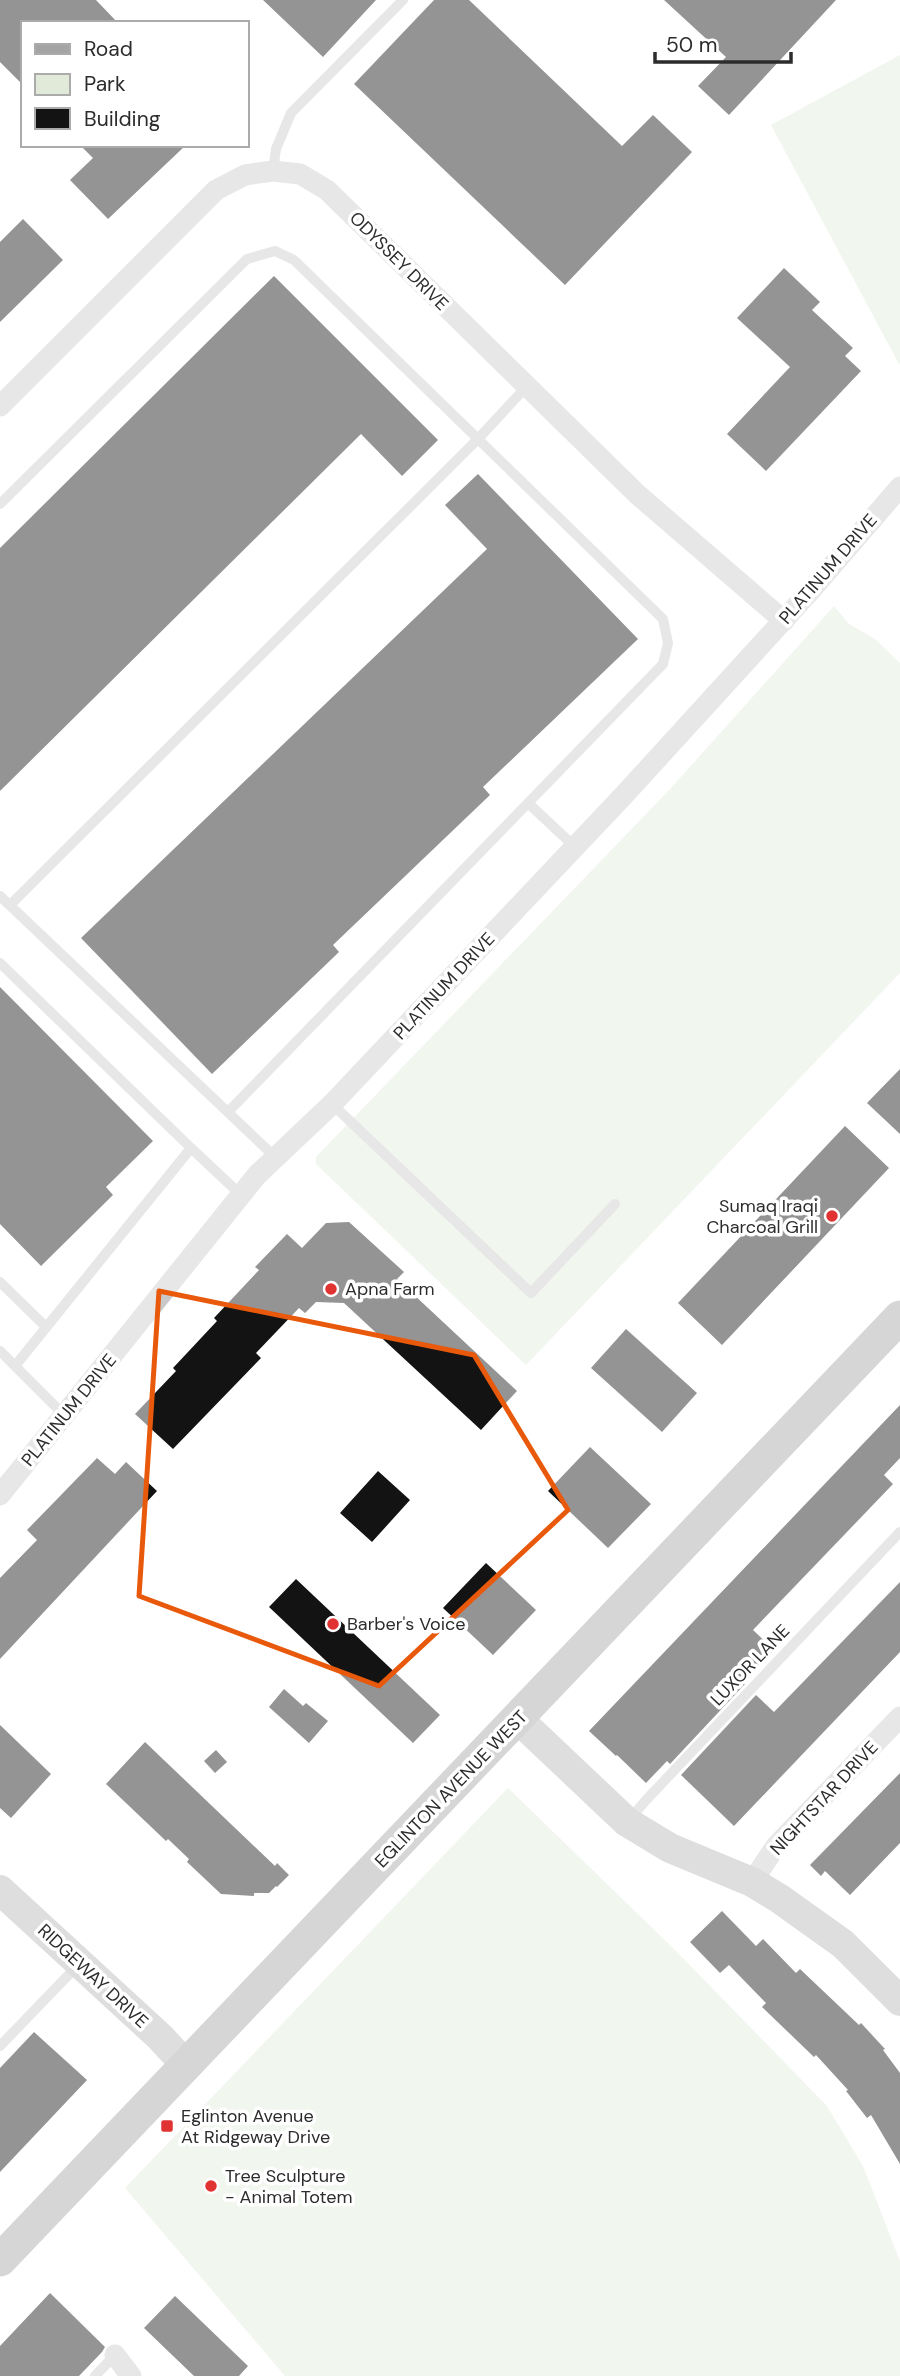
<svg xmlns="http://www.w3.org/2000/svg" width="900" height="2376" viewBox="0 0 900 2376" font-family="'DM Sans',sans-serif">
	<rect width="100%" height="100%" fill="#fff"/>
	<path fill="#e1ead9" d="M900,55V363L899,364L771,125Z
		M834,606L849,624L875,639L900,663V973L526,1365L316,1164V1157L671,788Z
		M508,1788L676,1951L827,2106L863,2166L900,2261V2376H285L125,2188Z"/>
	<path fill="#131313" d="M0,0H96L118,23H23V85L0,62Z
		M263,0H376L323,57Z
		M434,0H469L622,146L653,115L692,152L565,285L354,84Z
		M664,0H836L729,115L698,86L726,57Z
		M80,145H186L108,219L70,180L93,158Z
		M23,219L63,260L0,322V242Z
		M784,268L820,302L812,310L853,348L845,356L861,371L766,471L727,434L790,367L737,318Z
		M274,276L438,440L402,476L361,434L0,791V548Z
		M478,474L638,639L483,787L490,795L333,945L339,952L212,1074L81,938L487,549L445,505Z
		M0,987L153,1141L106,1187L113,1195L41,1266L0,1224Z
		M900,1069V1134L867,1103Z
		M845,1126L889,1168L722,1345L678,1303Z
		M349,1222L404,1272L397,1279L517,1391L481,1430L344,1303L316,1302L305,1313L299,1308L256,1353L261,1358L173,1449L135,1414L176,1371L173,1368L217,1321L214,1318L259,1270L255,1267L287,1234L302,1248L326,1223Z
		M626,1329L697,1393L662,1432L591,1368Z
		M900,1405V1458L884,1475L893,1484L753,1630L774,1650L743,1681L745,1684L670,1764L667,1761L646,1783L617,1755L616,1756L589,1731Z
		M590,1447L651,1504L608,1548L548,1491Z
		M97,1458L115,1474L126,1462L157,1491L0,1659V1578L37,1540L27,1530Z
		M378,1471L410,1500L372,1542L340,1513Z
		M486,1563L536,1610L493,1655L443,1608Z
		M296,1579L440,1715L413,1743L269,1607Z
		M900,1582V1652L734,1826L681,1775L756,1695L774,1712Z
		M284,1689L303,1706L306,1703L328,1721L309,1743L269,1707Z
		M0,1725L51,1774L11,1818L0,1808Z
		M145,1742L275,1866L277,1863L289,1875L277,1887L276,1886L269,1893H254V1896L221,1894L187,1862L189,1859L168,1839L166,1841L106,1784Z
		M216,1750L227,1762L215,1773L204,1761Z
		M900,1773V1843L850,1895L825,1871L821,1876L810,1865Z
		M722,1911L756,1946L763,1939L796,1973L800,1969L859,2025L861,2023L885,2049L883,2050L900,2073V2164L871,2115L867,2118L846,2091L848,2090L816,2055L814,2057L762,2007L766,2003L729,1965L720,1973L690,1942Z
		M34,2032L87,2080L0,2172V2068Z
		M50,2293L105,2347L102,2352L79,2376H0V2346Z
		M175,2296L248,2366L239,2376H194L144,2328Z"/>
	<g fill="none" stroke-linecap="round" stroke-linejoin="round">
		<path stroke="#c9c9c9" stroke-width="10" d="M273,171L276,149L291,113L403,0
			M0,504L247,259L275,251L294,260L663,619L668,643L663,664L228,1112
			M528,803L575,847
			M0,896L275,1157
			M10,905L478,439L526,387
			M0,963L191,1148
			M332,1104L531,1293L615,1204
			M0,1282L46,1327
			M0,1351L15,1366
			M64,1415L15,1366L191,1148L241,1195
			M628,1821L647,1799L900,1532
			M0,2046L79,1964
			M95,2376L115,2355"/>
		<path stroke="#c9c9c9" stroke-width="21" d="M0,406L216,190L245,175L273,171L300,174L327,190L637,494L784,621
			M0,1495L257,1175L332,1104L624,795L812,589L900,487
			M752,1882L776,1846L900,1717
			M115,2355L131,2376"/>
		<path stroke="#b6b6b6" stroke-width="30" d="M518,1719L627,1822L670,1848L752,1882L780,1899L843,1944L900,2001
			M0,1890L160,2037L185,2064"/>
		<path stroke="#a4a4a4" stroke-width="33" d="M0,2260L900,1317"/>
	</g>
	<path d="M0 0H900V2376H0ZM159,1291L474,1355L568,1510L379,1686L139,1596Z" fill="#fff" fill-opacity=".55" fill-rule="evenodd"/>
	<path fill="none" stroke="#e8590c" stroke-width="5" stroke-linejoin="round" d="M159,1291L474,1355L568,1510L379,1686L139,1596Z"/>
	<g fill="#e13331" stroke="#fff" stroke-width="2.5">
		<circle cx="832" cy="1216" r="7"/>
		<circle cx="331" cy="1289" r="7"/>
		<circle cx="333" cy="1624" r="7"/>
		<rect x="160" y="2119" width="14" height="14" rx="3.5"/>
		<circle cx="211" cy="2186" r="7"/>
	</g>
	<g text-anchor="middle" stroke-width="7" stroke-linejoin="round" paint-order="stroke">
		<g font-size="18" fill="#2c2c2c" stroke="#fff">
			<text transform="translate(399 261) rotate(45)" y="6">ODYSSEY DRIVE</text>
			<text transform="translate(828 569) rotate(-49)" y="6">PLATINUM DRIVE</text>
			<text transform="translate(444 986) rotate(-47)" y="6">PLATINUM DRIVE</text>
			<text transform="translate(69 1410) rotate(-51)" y="6">PLATINUM DRIVE</text>
			<text transform="translate(750 1665) rotate(-46)" y="6">LUXOR LANE</text>
			<text transform="translate(451 1789) rotate(-46)" y="6">EGLINTON AVENUE WEST</text>
			<text transform="translate(824 1798) rotate(-47)" y="6">NIGHTSTAR DRIVE</text>
			<text transform="translate(93 1976) rotate(43)" y="6">RIDGEWAY DRIVE</text>
		</g>
		<g font-size="18" fill="#2c2c2c" stroke="#fff" text-anchor="start">
			<text x="818" y="1212" text-anchor="end">Sumaq Iraqi<tspan x="818" dy="21">Charcoal Grill</tspan></text>
			<text x="345" y="1295">Apna Farm</text>
			<text x="347" y="1630">Barber's Voice</text>
			<text x="181" y="2122">Eglinton Avenue<tspan x="181" dy="21">At Ridgeway Drive</tspan></text>
			<text x="225" y="2182">Tree Sculpture<tspan x="225" dy="21">- Animal Totem</tspan></text>
		</g>
	</g>
	<rect x="21" y="21" width="228" height="126" fill="#ffffff" stroke="#ababab" stroke-width="2"/>
	<rect x="35" y="44" width="35" height="10" fill="#a4a4a4" stroke="#ababab" stroke-width="2"/>
	<text x="84" y="56" font-size="21" fill="#2c2c2c">Road</text>
	<rect x="35" y="74" width="35" height="21" fill="#e1ead9" stroke="#ababab" stroke-width="2"/>
	<text x="84" y="91" font-size="21" fill="#2c2c2c">Park</text>
	<rect x="35" y="108" width="35" height="21" fill="#131313" stroke="#ababab" stroke-width="2"/>
	<text x="84" y="126" font-size="21" fill="#2c2c2c">Building</text>
	<path d="M655 52v10h136v-10" fill="none" stroke="#2c2c2c" stroke-width="3.5"/>
	<text x="666" y="52" font-size="21" fill="#2c2c2c" stroke="#ffffff" stroke-width="5" paint-order="stroke">50 m</text>
</svg>
